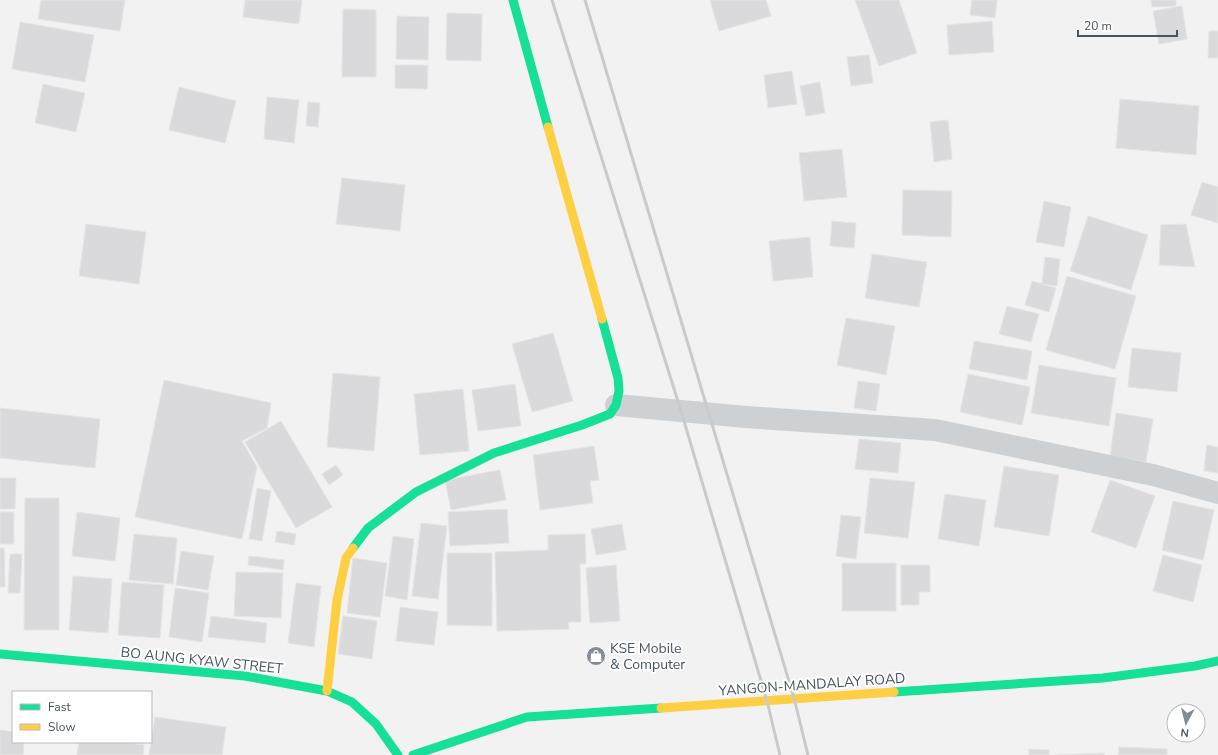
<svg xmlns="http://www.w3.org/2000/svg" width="1218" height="755" viewBox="0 0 1218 755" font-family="'Nunito Sans',sans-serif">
	<rect width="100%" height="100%" fill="#f3f2f2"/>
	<path fill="#dadadc" stroke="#e4e4e5" d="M41,0H125L120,31L38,19Z
		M245,0H302L299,24L243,17Z
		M710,0H766L771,16L719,31Z
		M855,0H899L917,53L879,66Z
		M972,0H997L995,18L970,15Z
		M1151,0H1176V6L1152,7Z
		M1182,6L1187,39L1159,44L1153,11Z
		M343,9L376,10V77H342Z
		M447,13L482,14L481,61L446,60Z
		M397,16L429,17L428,60L396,59Z
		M992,21L994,52L949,55L947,25Z
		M20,22L94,35L85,82L12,69Z
		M1209,31H1218V58H1208Z
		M869,55L873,83L851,86L847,57Z
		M395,65H428L427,89L395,88Z
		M792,71L797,104L768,108L764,75Z
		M820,82L825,113L806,116L800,86Z
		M43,84L85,93L76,132L35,123Z
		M179,87L236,101L225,143L169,130Z
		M267,97L299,100L294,143L264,139Z
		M1120,99L1199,106L1196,155L1116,148Z
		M308,102L320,103L318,127L306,126Z
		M948,120L952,159L934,162L930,122Z
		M842,149L847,197L804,201L799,153Z
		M342,178L405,185L400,231L336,224Z
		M1202,182L1218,187V223L1191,215Z
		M903,190L952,191L951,237L902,235Z
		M1044,201L1071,207L1064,247L1036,242Z
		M1088,216L1148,235L1131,290L1070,271Z
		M832,221L856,223L854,248L830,246Z
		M86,224L146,232L139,284L79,276Z
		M1186,224L1195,267L1159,265L1161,225Z
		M810,237L813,277L773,281L769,241Z
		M872,254L927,262L919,307L865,298Z
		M1045,257L1060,259L1057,286L1042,284Z
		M1067,276L1136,296L1115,369L1046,350Z
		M1032,281L1056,288L1049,312L1025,305Z
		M1007,306L1039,314L1031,342L999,334Z
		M846,318L895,326L886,375L837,365Z
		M553,333L573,401L532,412L512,344Z
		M974,341L1032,351L1027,380L969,369Z
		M1132,348L1181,353L1177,392L1128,387Z
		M1039,365L1116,378L1109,426L1031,413Z
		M333,373L380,377L374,451L327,447Z
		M968,374L1030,387L1022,425L960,412Z
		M164,380L271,403L267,428L242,441L257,467L242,539L135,517Z
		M858,381L880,384L876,411L854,408Z
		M515,384L521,426L478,431L472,390Z
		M463,389L469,451L420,455L414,394Z
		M0,408L100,419L95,468L0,458Z
		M1116,413L1153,419L1146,462L1110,456Z
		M281,421L332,507L296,528L245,442Z
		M859,439L901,443L898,473L855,469Z
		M1207,445L1218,447V473L1204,471Z
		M594,446L599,480L590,481L593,503L540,510L533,455Z
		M336,465L343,475L329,485L322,474Z
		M1004,466L1059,475L1049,536L994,527Z
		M500,470L506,500L451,510L445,480Z
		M0,478H16L15,509H0Z
		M870,478L915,482L908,538L864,533Z
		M1110,480L1155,496L1136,548L1091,532Z
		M257,488L271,491L262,541L249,539Z
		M945,494L986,500L979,546L938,539Z
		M25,498H59V630H24Z
		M1173,501L1214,510L1203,560L1162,550Z
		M507,509L509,543L450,546L448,512Z
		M0,512H14V544H0Z
		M77,512L120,518L115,561L72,556Z
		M841,515L861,517L856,559L836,556Z
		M421,523L447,526L438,599L412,596Z
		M622,524L626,550L596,555L591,529Z
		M277,531L296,534L294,545L275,542Z
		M134,534L177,538L173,584L129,580Z
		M585,534L586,564H580L581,622H568L569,629L497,631L495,552L548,550V535Z
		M393,536L414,539L407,600L385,596Z
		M0,548H4L5,587H0Z
		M181,551L214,556L208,590L176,585Z
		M447,553H492V626L447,625Z
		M10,554H22L20,593H8Z
		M1163,555L1202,565L1193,602L1153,591Z
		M249,556L284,560L283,570L248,565Z
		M353,558L387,563L380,617L347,613Z
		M842,563H896V611H842Z
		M616,565L620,621L590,623L586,568Z
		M901,565H930V592H919V605H901Z
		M236,572L283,573L281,618L234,616Z
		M73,576L112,579L108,633L69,630Z
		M122,582L164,585L160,638L118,635Z
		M296,583L321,586L314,647L288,643Z
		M175,588L209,593L202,642L169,637Z
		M400,607L438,612L434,645L396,641Z
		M211,616L267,623L265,643L208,637Z
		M343,616L377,621L372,659L338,654Z
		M155,717L226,727L222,755H149Z
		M0,730L13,732V742H24L23,755H0Z
		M79,742H122L144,745L143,755H77Z
		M1119,747L1167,749V755H1118Z
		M1029,749L1049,750V755H1029Z
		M1104,753V755H1055Z"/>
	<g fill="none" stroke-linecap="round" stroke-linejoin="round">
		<path stroke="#ced1d3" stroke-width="22" d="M616,405L746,417L935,430L1153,475L1218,493"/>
		<path stroke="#16e098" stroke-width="9" d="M513,0L548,127
			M353,548L368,528L416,492L494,453L582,425L610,414L616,405L619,391L618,378L602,319
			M0,654L245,676L327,691L352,702L376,724L398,755
			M894,692L1103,678L1195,666L1218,661
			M413,755L527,717L661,708"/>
		<path stroke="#ffcf43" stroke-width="9" d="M548,127L602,319
			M327,691L337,600L346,558L353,548
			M661,708L894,692"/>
		<path stroke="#c8cacc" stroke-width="3" d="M552,0L681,411L767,701L780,755
			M585,0L794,698L808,755"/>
	</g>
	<defs>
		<symbol id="shop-disc" viewBox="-11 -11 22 22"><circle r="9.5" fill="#838b94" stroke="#fff"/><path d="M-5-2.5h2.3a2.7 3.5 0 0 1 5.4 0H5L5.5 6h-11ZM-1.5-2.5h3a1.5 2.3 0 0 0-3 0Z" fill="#fff"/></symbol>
	</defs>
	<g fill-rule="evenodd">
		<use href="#shop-disc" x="585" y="645" width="22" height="22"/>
	</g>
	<g text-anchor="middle" stroke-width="4" stroke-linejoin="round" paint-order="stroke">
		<g font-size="14" fill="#475461" stroke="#fff" text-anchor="start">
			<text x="610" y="653">KSE Mobile<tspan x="610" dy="16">&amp; Computer</tspan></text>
		</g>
		<g font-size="14" fill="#475461" stroke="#fff">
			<text transform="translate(202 660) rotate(6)" y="5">BO AUNG KYAW STREET</text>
			<text transform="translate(812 684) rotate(-4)" y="5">YANGON-MANDALAY ROAD</text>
		</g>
	</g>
	<rect x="12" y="691" width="140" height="52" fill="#ffffff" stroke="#b5bbc0"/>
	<rect x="20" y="704" width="20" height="6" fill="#16e098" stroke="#b5bbc0"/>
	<text x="48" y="711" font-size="12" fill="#475461">Fast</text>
	<rect x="20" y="724" width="20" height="6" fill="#ffcf43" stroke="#b5bbc0"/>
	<text x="48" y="731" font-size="12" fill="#475461">Slow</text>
	<g transform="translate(1186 723) rotate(187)"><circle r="19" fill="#ffffff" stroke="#b5bbc0"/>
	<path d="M0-3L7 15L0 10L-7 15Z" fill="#838b94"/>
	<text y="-6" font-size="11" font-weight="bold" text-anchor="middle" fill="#475461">N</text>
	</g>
	<path d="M1078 30v6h99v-6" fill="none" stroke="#475461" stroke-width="2"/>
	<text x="1084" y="30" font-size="12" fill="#475461" stroke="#ffffff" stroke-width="3" paint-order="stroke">20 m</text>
</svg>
